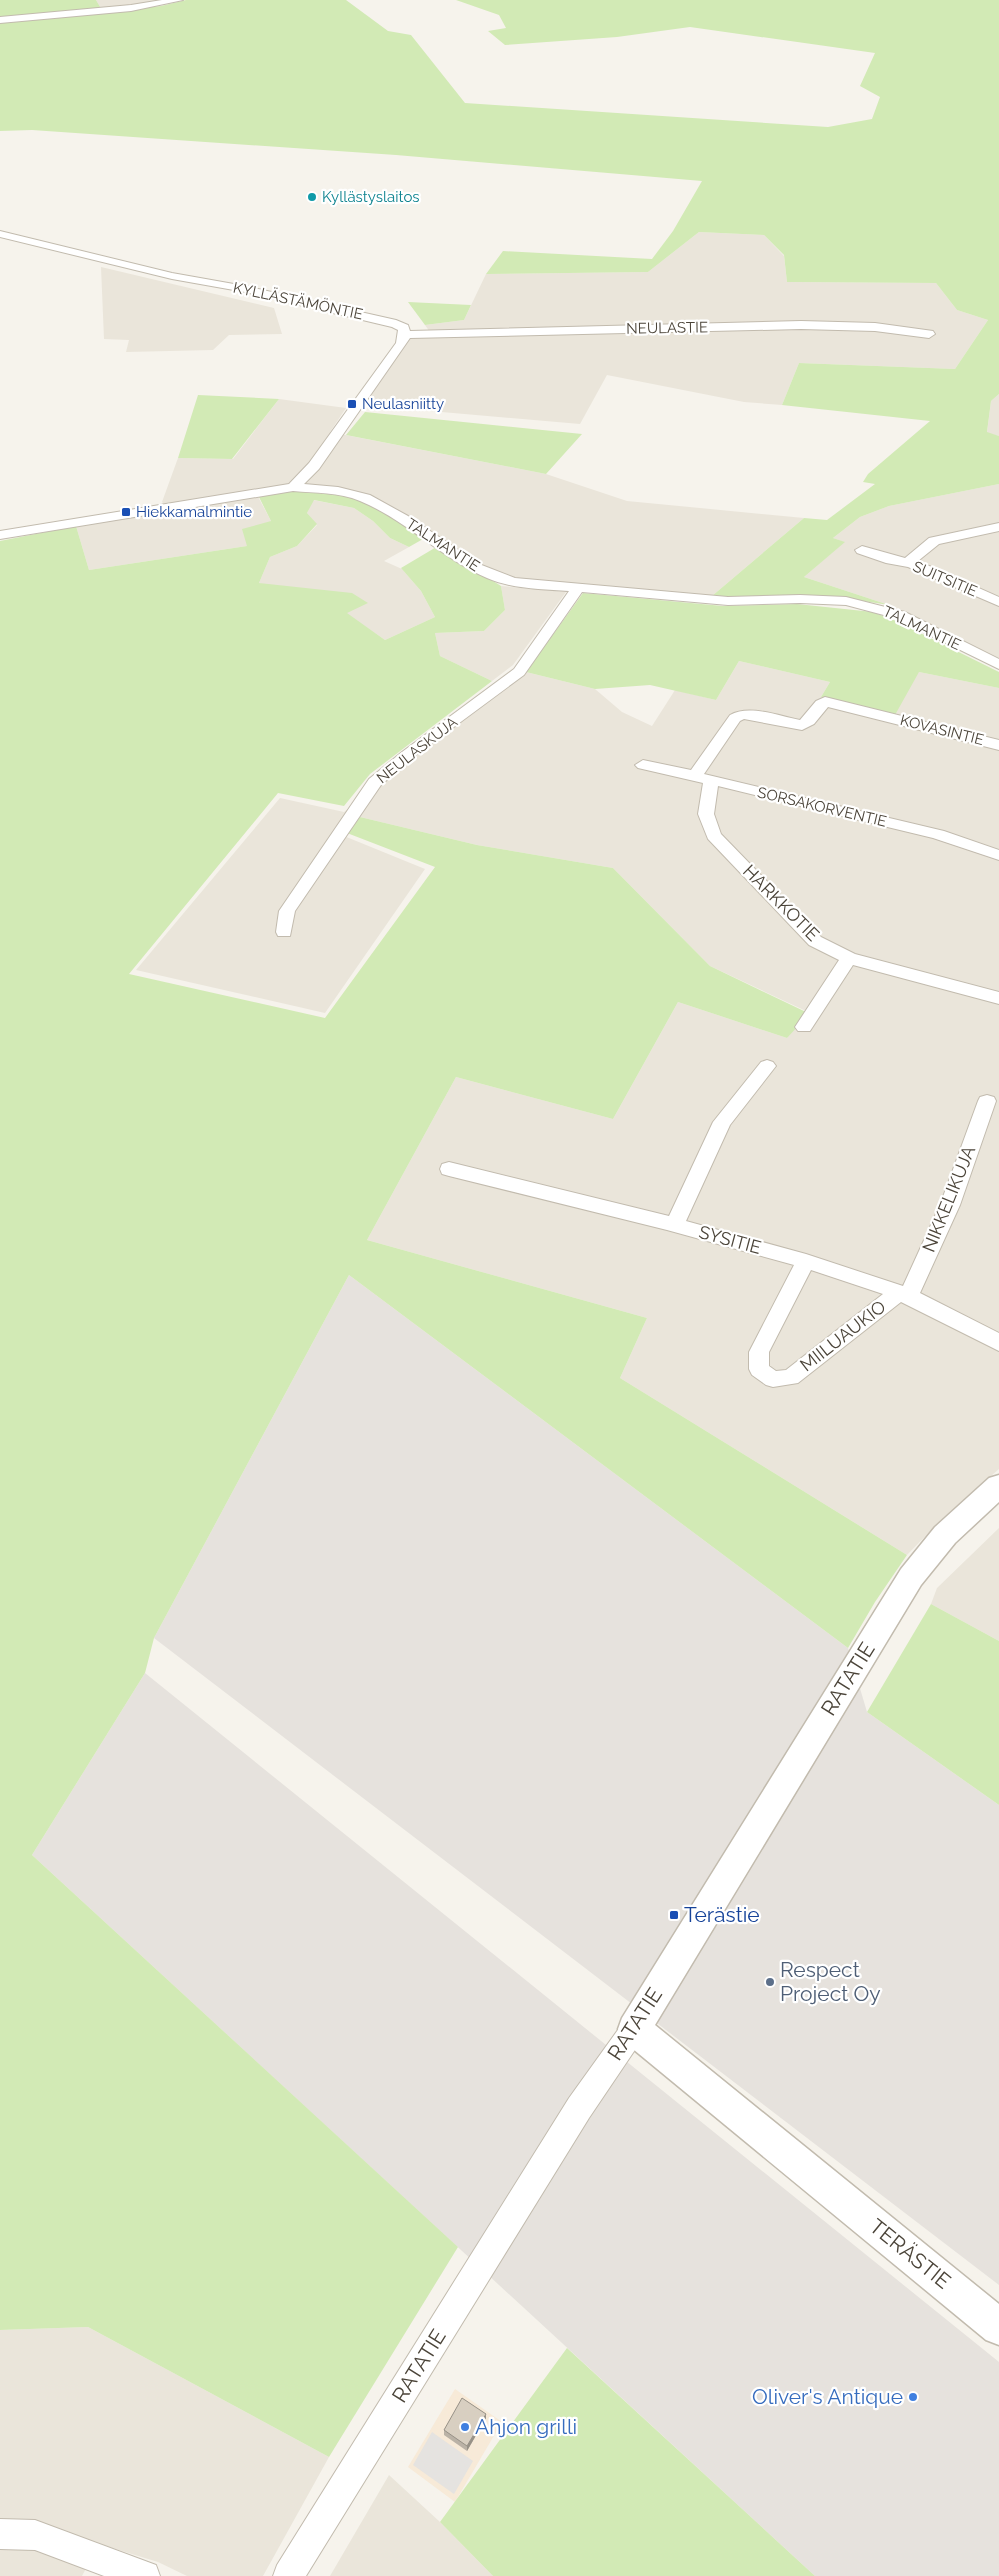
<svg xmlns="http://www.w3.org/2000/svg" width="999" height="2576" viewBox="0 0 999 2576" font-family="Raleway,sans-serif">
	<rect width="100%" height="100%" fill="#f6f3ec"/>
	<path fill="#eae5da" d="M96,0H169L102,10Z
		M699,232L764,235L784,256L787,282L936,283L957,310L988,320L955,369L799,363L782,405L744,402L607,375L580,424L362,405L411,337L432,335L425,325L464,320L486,274L648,272Z
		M101,267L274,308L282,334L229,335L213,350L126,352L129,340L104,339Z
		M999,394V436L987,433L991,401Z
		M279,399L346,408L330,432L546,474L627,501L804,518L712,596L516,580L483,568L369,497L255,491L271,521L247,546L89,570L76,526L172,512L162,502L178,458L233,459Z
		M999,484V662L889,605L804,577L844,542L833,538L860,517L889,506Z
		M313,500L354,508L373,521L390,538L409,547L384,561L402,569L421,591L435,617L385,640L346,613L259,583L270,557L297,546L317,525L307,513Z
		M501,586L566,592L513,665L492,681L440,656L435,633L484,631L505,610Z
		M739,661L830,682L821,697L919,672L999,688V1469L941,1520L907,1555L620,1378L647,1318L367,1240L456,1077L613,1119L678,1002L787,1038L806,1011L710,966L613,868L477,845L360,817L344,836L425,869L325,1013L136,970L280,798L344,812L526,672L595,689L622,712L652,726L675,690L716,700Z
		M999,1528V1641L931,1604L937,1588Z
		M88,2327L329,2457L263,2576H187L158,2562L99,2544L82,2576H0V2330Z
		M389,2475L440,2522L493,2576H330Z"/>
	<path fill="#f7ead8" d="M455,2389L502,2422L455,2502L408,2467Z"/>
	<path fill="#e6e2dd" d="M349,1275L848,1648L867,1712L999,1805V2285L154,1638Z
		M145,1673L999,2362V2576H815L32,1855Z"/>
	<path fill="#d2eab5" d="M0,0H96L102,10L0,19Z
		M186,0H346L388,31L411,35L465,103L828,127L872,119L880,97L860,86L875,53L690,27L617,37L505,45L488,31L506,28L499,15L456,0H999V394L991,401L987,432L999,436V484L889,506L860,517L833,538L845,542L804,577L889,605L837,597L712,596L804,518L827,520L875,484L863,482L868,474L930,421L782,405L799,363L955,369L988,320L957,310L936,283L787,282L784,255L764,235L699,232L648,272L486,274L503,251L652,259L673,231L702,181L396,155L32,130L0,131V22L161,6Z
		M408,302L471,305L464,320L425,325Z
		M198,395L279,399L232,459L178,458Z
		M365,412L582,434L546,474L346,435Z
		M293,491L350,496L386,514L423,539L409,547L390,538L373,521L354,508L314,500L307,513L317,524L297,546L270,557L259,583L352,593L368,603L347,613L385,640L435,617L421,591L401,568L438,546L501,586L505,610L484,631L435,633L440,656L492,681L370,774L344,806L278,793L129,974L325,1018L435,867L347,833L360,817L477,845L613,868L710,966L806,1012L799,1025L787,1038L678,1002L613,1119L456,1077L367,1240L647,1318L620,1378L907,1555L875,1602L848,1648L349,1275L154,1638L145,1673L32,1855L458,2247L329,2457L88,2327L0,2330V541L76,526L89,570L247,546L242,529L271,521L259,497Z
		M583,593L723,606L797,604L873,612L896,621L999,672V688L919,672L895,715L821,697L830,682L739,661L716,700L650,685L595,689L526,672Z
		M931,1604L999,1641V1805L867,1712Z
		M567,2348L815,2576H493L440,2522Z"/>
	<path fill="#e5e3e0" d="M432,2432L473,2461L454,2494L413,2465Z"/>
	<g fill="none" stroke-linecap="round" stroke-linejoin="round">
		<defs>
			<path id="minor" d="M162,0H183L131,11L0,23V17L131,5Z
				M0,231L172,273L245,286L396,320L408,325L410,331L801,321L875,323L933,331L935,334L929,338L875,331L801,329L410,338L319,469L304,484L338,487L370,495L408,516L479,564L515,578L728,597L800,595L846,597L905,612L999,659V669L895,618L846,605L800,603L728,605L582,592L524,675L412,758L381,785L295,911L290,936H278L276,932L279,911L369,779L402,752L514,669L569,591C541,589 512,589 487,578C441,558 406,520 360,501C339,492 315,493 293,491L0,539V531L289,484L309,463L396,343L398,330L392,327L245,292L172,279L0,237Z
				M999,523V531L939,544L918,561L999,597V606L908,567L886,563L857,553L855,550L862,546L905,558L929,538Z
				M825,697L999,740V750L828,707L814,724L802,730L744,719L740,721L704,774L944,831L999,850V860L933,838L718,786L714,814L721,834L821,937L855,954L999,992V1004L853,965L810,1031H798L795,1027L839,960L809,945L708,839L698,814L703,783L638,768L635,765L643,760L691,770L730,715C749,704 779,716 800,720L816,701Z
				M767,1060L773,1062L776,1066L730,1125L686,1221L806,1254L903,1286L940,1205L978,1101L980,1097L987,1095L994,1097L996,1101L960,1205L920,1293L999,1333V1351L901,1302L798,1383L773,1387L766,1385L752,1375L749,1369V1352L794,1265L667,1230L449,1176L442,1174L440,1169L442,1164L449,1162L669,1216L713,1122L761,1062ZM811,1270L883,1294L786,1370L776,1371L769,1366V1352Z
				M634,2016L643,2020L647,2029L643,2038L589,2118L306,2576H273L277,2565L569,2098L625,2020Z
				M0,2519L35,2520L156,2565L160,2576H104L35,2550L0,2549Z"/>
			<path id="tertiary" d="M999,1475V1502L955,1543L921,1585L655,2025L999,2304V2345L986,2340L622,2040L618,2029L622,2018L901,1569L935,1527L989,1478Z"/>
		</defs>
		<use href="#minor" stroke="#c2bbae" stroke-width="2"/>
		<use href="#tertiary" stroke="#c2bbae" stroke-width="3"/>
		<use href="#minor" fill="#fff" fill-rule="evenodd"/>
		<use href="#tertiary" fill="#fff" fill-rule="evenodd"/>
	</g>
	<path fill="#bab2a6" d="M486,2414V2418L467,2451L444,2435V2430Z"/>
	<path fill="#979187" d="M486,2414V2418L467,2451V2446Z"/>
	<path fill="#d8cfc1" stroke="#979187" d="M462,2398L486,2414L467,2446L444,2430Z"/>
	<circle fill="#0f9aa8" stroke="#fff" stroke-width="2" cx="312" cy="197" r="5"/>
	<g fill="#1a4fb4" stroke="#fff" stroke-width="2">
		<rect x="347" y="399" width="10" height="10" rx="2.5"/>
		<rect x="121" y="507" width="10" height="10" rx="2.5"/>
		<rect x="669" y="1910" width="10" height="10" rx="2.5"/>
	</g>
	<circle fill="#5c6f8a" stroke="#fff" stroke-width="2" cx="770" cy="1982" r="5"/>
	<g fill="#3f7fe0" stroke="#fff" stroke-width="2">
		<circle cx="913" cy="2397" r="5"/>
		<circle cx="465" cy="2427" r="5"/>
	</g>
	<g text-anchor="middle" stroke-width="4.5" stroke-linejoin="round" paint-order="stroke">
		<g font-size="15" fill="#0d838f" stroke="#fff" text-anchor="start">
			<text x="322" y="202">Kyllästyslaitos</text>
		</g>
		<g font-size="15" fill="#4b4439" stroke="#fff">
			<text transform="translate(298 301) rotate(12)" y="5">KYLLÄSTÄMÖNTIE</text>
			<text transform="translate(667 328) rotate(-1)" y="5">NEULASTIE</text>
			<text transform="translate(443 545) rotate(33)" y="5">TALMANTIE</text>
			<text transform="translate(945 579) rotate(23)" y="5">SUITSITIE</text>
			<text transform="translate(922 628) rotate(25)" y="5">TALMANTIE</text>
			<text transform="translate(942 730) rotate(14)" y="5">KOVASINTIE</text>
			<text transform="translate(417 750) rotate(-38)" y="5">NEULASKUJA</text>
			<text transform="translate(822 807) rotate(13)" y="5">SORSAKORVENTIE</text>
		</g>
		<g font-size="15" fill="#164399" stroke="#fff" text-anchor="start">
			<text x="362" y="409">Neulasniitty</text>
			<text x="136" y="517">Hiekkamalmintie</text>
		</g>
		<g font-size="18" fill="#4b4439" stroke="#fff">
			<text transform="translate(781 903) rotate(45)" y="6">HARKKOTIE</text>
			<text transform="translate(949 1199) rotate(-68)" y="6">NIKKELIKUJA</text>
			<text transform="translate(730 1240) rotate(15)" y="6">SYSITIE</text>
			<text transform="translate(843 1336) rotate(-38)" y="6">MIILUAUKIO</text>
		</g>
		<g font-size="21" fill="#4b4439" stroke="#fff">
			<text transform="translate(848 1679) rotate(-58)" y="7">RATATIE</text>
			<text transform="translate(635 2024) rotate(-57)" y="7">RATATIE</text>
			<text transform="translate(910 2254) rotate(39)" y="7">TERÄSTIE</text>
			<text transform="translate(419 2366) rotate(-58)" y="7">RATATIE</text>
		</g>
		<g font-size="21" fill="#164399" stroke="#fff" text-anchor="start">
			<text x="684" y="1922">Terästie</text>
		</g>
		<g font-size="21" fill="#4e5e75" stroke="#fff" text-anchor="start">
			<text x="780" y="1977">Respect<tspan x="780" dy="24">Project Oy</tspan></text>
		</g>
		<g font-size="21" fill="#366cbe" stroke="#fff" text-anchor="end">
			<text x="903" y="2404">Oliver's Antique</text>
			<text x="475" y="2434" text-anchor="start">Ahjon grilli</text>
		</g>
	</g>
</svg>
